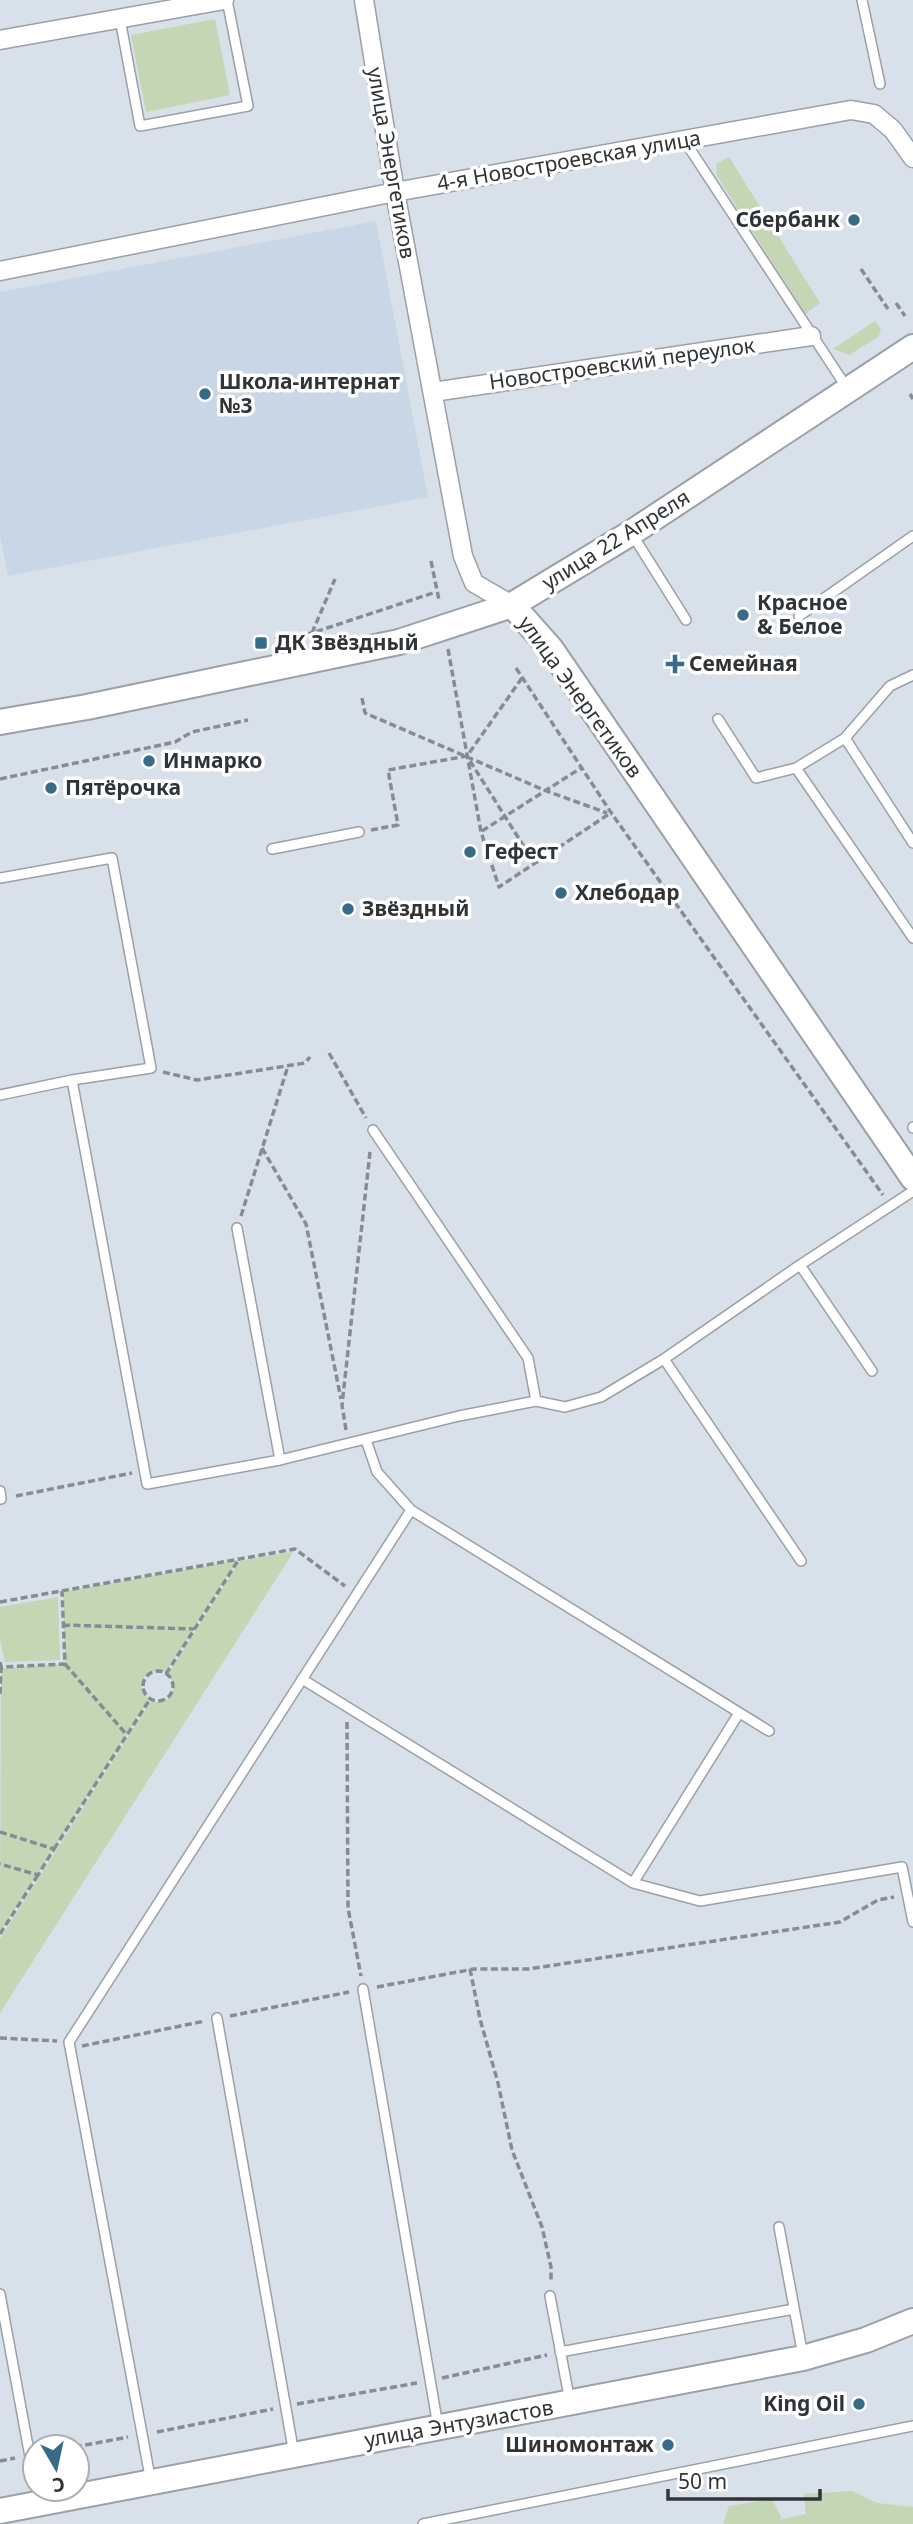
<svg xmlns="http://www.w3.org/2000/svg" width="913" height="2524" viewBox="0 0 913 2524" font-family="'Noto Sans',sans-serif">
	<rect width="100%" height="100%" fill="#d8e0ea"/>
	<path fill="#c9d6e6" d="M376,221L428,497L8,576L0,536V292Z"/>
	<path fill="#c4d6b4" d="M215,19L230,95L146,112L131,35Z
		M729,157L820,303L805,314L717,176L716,164Z
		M875,321L881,330L878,337L849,355L833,349Z
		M292,1552V1554L0,2013V1939L151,1701C165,1705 173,1697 174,1684L168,1674L240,1561Z
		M238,1560L166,1672L158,1670L145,1675L141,1689L149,1700L0,1933L1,1668L65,1664L63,1592Z
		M58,1597L60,1660L5,1662L0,1639V1607Z
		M852,2491L877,2503L913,2507V2524H723L729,2506L772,2499L782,2519L806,2514L804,2494Z"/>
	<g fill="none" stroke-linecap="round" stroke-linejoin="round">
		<defs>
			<path id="lane" d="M862,0L880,84
				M120,19L140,126L248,106L227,0
				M684,140L847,388
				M632,534L686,620
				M799,616L913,536
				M718,719L756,778L796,768L845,738L913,843
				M845,738L890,686L913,675
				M796,768L913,938
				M272,849L359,832
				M0,878L112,858L151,1068L72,1080L0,1095
				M72,1080L147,1484L280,1460L459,1416L536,1401L565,1407L601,1397L664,1359L800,1265L913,1191
				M913,1127V1128
				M373,1130L528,1358L536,1401
				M237,1228L280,1460
				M800,1265L872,1371
				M664,1359L801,1561
				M366,1440L377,1472L411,1510L769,1731
				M0,1491L1,1499
				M302,1679L633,1883L739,1713
				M633,1883L700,1901L902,1867L913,1922
				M363,1989L438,2426
				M217,2018L294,2454
				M779,2227L803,2356
				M0,2294L35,2484
				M550,2296L570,2402
				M560,2352L794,2309
				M151,2482L69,2042L411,1510
				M423,2524L913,2426"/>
			<path id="street" d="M364,0L395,192L463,556L474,583L512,605
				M0,40L224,0
				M0,271L395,192L851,110L874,114L893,130L913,158
				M433,392L811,336"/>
			<path id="secondary" d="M512,605L551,649L913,1178
				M0,722L87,707L399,642L512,605L631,533L913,347
				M0,2511L803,2358L866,2340L913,2321"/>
		</defs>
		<use href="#lane" stroke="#99a0a9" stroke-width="12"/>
		<use href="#street" stroke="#99a0a9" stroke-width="21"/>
		<use href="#secondary" stroke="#99a0a9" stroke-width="28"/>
		<path stroke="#868c93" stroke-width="3.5" stroke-dasharray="7 3.5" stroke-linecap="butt" d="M861,269L888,309
			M896,303L905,316
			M910,394L913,399
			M431,561L439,600
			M312,633L335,579
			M275,639L312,633L436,592
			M448,649L481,832L499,887L609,814H612
			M516,668L612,814L883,1195
			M362,698L365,713L544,790L607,813
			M470,761L535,864
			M0,779L175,742L192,732L248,720
			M371,830L398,825L388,770L467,756L522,678
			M482,831L581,768
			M329,1053L366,1118
			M163,1072L197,1080L305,1063L310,1057
			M262,1148L306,1224L341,1399
			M241,1216L288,1066
			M346,1430L342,1405L370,1152
			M16,1496L132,1473
			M0,1602L295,1549L345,1586
			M63,1625L194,1629
			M0,1662L1,1667L65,1664L62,1591
			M65,1664L127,1735
			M143 1686a15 15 0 1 1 30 0a15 15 0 1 1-30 0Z
			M166,1674L239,1559
			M0,1694L1,1667
			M347,1722L348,1908L361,1976
			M0,1832L54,1849L38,1875L0,1864
			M54,1849L150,1699
			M0,1934L38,1875
			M470,1969L480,2019L498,2083L512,2150L542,2227L551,2267V2281
			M377,1987L474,1969H528L840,1922L878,1900L894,1897
			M230,2016L349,1992
			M0,2038L57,2041
			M82,2046L205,2021
			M442,2378L547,2355
			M297,2404L417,2383
			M157,2432L273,2409
			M75,2447L128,2437
			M0,2461L15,2458"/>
		<use href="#lane" stroke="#fff" stroke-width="9"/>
		<use href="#street" stroke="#fff" stroke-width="18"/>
		<use href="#secondary" stroke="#fff" stroke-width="24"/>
	</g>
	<g fill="#376c88" stroke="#fff" stroke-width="2.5">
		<circle cx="854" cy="220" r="7"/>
		<circle cx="205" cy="394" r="7"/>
		<circle cx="743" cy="615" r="7"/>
		<rect x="254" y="636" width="14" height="14" rx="3.5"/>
		<path d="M671.5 653.5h7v7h7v7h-7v7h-7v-7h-7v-7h7z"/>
		<circle cx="149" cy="761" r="7"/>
		<circle cx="51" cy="788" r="7"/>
		<circle cx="470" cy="852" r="7"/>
		<circle cx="561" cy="893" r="7"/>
		<circle cx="348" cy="909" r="7"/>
		<circle cx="859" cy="2404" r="7"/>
		<circle cx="668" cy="2445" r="7"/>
	</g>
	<g text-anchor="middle" stroke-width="7" stroke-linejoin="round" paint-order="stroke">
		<g font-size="21" fill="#313437" stroke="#fff">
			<text transform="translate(569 161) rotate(-10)" y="7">4-я Новостроевская улица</text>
			<text transform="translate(391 163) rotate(80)" y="7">улица Энергетиков</text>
			<text transform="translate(622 364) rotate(-8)" y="7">Новостроевский переулок</text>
			<text transform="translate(616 540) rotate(-32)" y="7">улица 22 Апреля</text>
			<text transform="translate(580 697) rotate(54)" y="7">улица Энергетиков</text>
			<text transform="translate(459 2424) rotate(-10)" y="7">улица Энтузиастов</text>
		</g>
		<g font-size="21" font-weight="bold" fill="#313437" stroke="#fff" text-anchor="start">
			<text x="840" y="227" text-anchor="end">Сбербанк</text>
			<text x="219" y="389">Школа-интернат<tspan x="219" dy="24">№3</tspan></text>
			<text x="757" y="610">Красное<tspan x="757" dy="24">&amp; Белое</tspan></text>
			<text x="275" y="650">ДК Звёздный</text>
			<text x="689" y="671">Семейная</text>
			<text x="163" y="768">Инмарко</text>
			<text x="65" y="795">Пятёрочка</text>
			<text x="484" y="859">Гефест</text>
			<text x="575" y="900">Хлебодар</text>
			<text x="362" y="916">Звёздный</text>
			<text x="845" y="2411" text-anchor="end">King Oil</text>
			<text x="654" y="2452" text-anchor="end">Шиномонтаж</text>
		</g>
	</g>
	<g transform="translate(56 2468) rotate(171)"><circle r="33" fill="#ffffff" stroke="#adaeaf" stroke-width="2"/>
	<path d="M0-5L12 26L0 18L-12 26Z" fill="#376c88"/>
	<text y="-10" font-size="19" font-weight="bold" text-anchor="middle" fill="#313437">С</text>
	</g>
	<path d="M668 2489v10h152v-10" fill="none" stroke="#313437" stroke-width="3.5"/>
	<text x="678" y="2489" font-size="21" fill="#313437" stroke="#ffffff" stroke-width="5" paint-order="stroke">50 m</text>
</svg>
